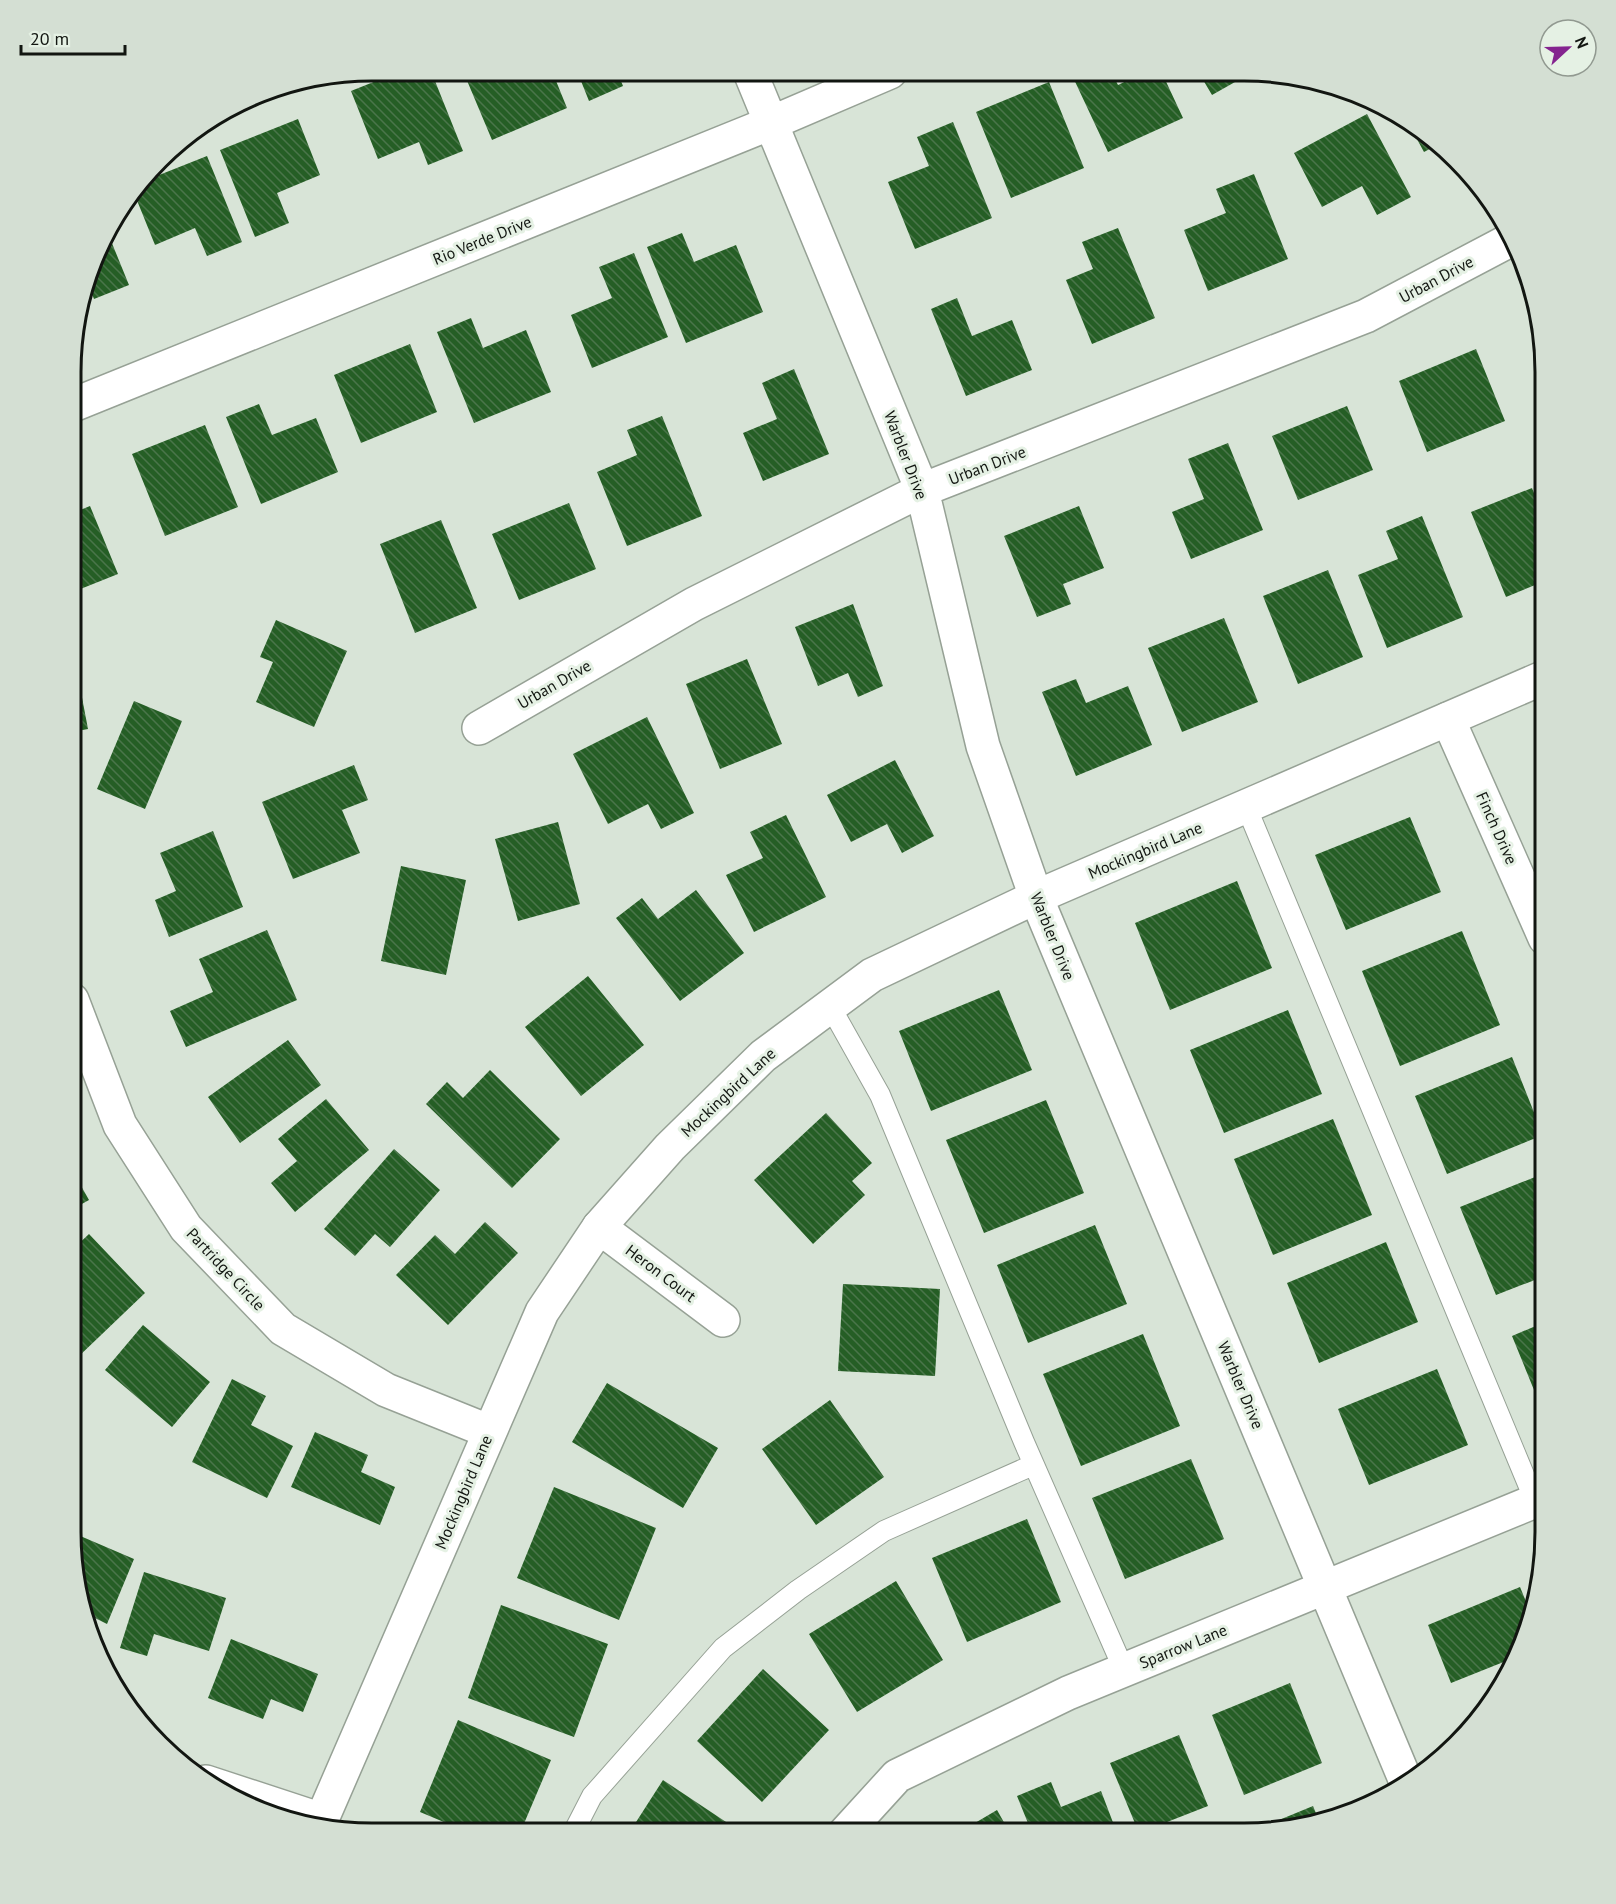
<svg xmlns="http://www.w3.org/2000/svg" width="1616" height="1904" viewBox="0 0 1616 1904" font-family="'PT Sans',sans-serif">
	<defs>
		<pattern id="building-back-hatch" width="6" height="6" patternUnits="userSpaceOnUse" patternTransform="scale(1.5)"><rect width="6" height="6" fill="#255e25"/><path d="M-1 5l2 2M0 0l6 6M5-1l2 2" fill="none" stroke="#4a754a"/></pattern>
	</defs>
	<rect width="100%" height="100%" fill="#d8e4d7"/>
	<path fill="url(#building-back-hatch)" d="M401,71H431L463,151L428,165L419,142L378,159L351,91Z
		M463,71H552L567,108L492,140Z
		M577,71H617L623,86L589,101Z
		M1071,73H1112L1118,85L1143,73H1162L1183,118L1108,152Z
		M1199,73H1251L1212,95Z
		M1049,82L1084,168L1011,198L976,112Z
		M1367,114L1411,197L1377,215L1362,186L1322,207L1294,153Z
		M298,119L320,175L277,193L289,223L255,237L220,150Z
		M1406,119L1411,121L1439,144L1424,152Z
		M953,122L992,218L915,249L888,182L929,166L917,137Z
		M207,156L242,242L207,256L195,228L155,245L134,193L144,181Z
		M1254,174L1288,259L1208,291L1184,230L1226,213L1216,189Z
		M1118,228L1155,318L1092,344L1066,280L1093,269L1082,242Z
		M107,231L129,285L94,299L89,286Z
		M682,233L694,262L736,245L763,312L686,343L647,247Z
		M634,253L668,337L592,368L571,315L612,298L599,267Z
		M957,298L972,336L1012,320L1032,370L966,396L931,309Z
		M471,318L483,348L526,330L551,392L474,423L437,332Z
		M410,344L437,412L361,443L334,375Z
		M1476,349L1505,421L1427,452L1399,381Z
		M794,369L829,454L763,481L743,433L777,419L762,383Z
		M259,404L272,435L316,418L338,472L261,504L226,417Z
		M1347,406L1373,470L1298,500L1272,436Z
		M662,416L702,516L627,546L597,472L637,455L627,430Z
		M205,425L238,507L165,536L132,454Z
		M1228,443L1263,530L1191,559L1172,512L1204,499L1188,459Z
		M1532,488L1545,521V581L1506,597L1471,512Z
		M569,503L596,569L519,600L492,534Z
		M90,506L118,574L73,592V513Z
		M1079,506L1104,568L1063,584L1071,604L1037,617L1004,536Z
		M1422,516L1463,617L1387,648L1358,575L1398,559L1386,531Z
		M441,520L477,608L415,633L380,544Z
		M1328,570L1363,657L1298,684L1263,596Z
		M853,604L883,686L858,697L848,673L818,686L795,627Z
		M1224,618L1258,702L1182,732L1148,648Z
		M276,620L347,651L314,727L256,702L273,662L260,657Z
		M747,659L782,744L720,769L686,684Z
		M1076,679L1086,703L1128,686L1152,745L1076,776L1042,692Z
		M80,687L88,729L72,732V689Z
		M134,701L182,721L145,809L97,789Z
		M647,717L694,813L661,829L648,804L608,824L573,754Z
		M895,760L934,836L902,853L887,824L851,842L827,795Z
		M354,765L368,800L342,810L360,853L293,879L262,802Z
		M786,815L826,897L754,932L726,875L763,858L750,832Z
		M1410,817L1441,892L1346,930L1315,855Z
		M558,822L580,904L518,921L495,839Z
		M213,831L243,907L169,937L155,900L176,891L160,853Z
		M401,866L466,880L446,975L381,961Z
		M1237,881L1272,968L1170,1010L1135,923Z
		M696,890L744,953L680,1001L616,918L642,898L658,919Z
		M267,930L297,1000L186,1047L170,1011L213,992L199,959Z
		M1462,931L1500,1025L1400,1066L1362,971Z
		M588,976L644,1045L581,1096L525,1027Z
		M999,990L1032,1070L931,1111L899,1031Z
		M1288,1010L1322,1094L1224,1133L1190,1050Z
		M288,1040L321,1085L240,1143L208,1097Z
		M1512,1057L1543,1135L1447,1174L1415,1096Z
		M490,1070L560,1139L512,1188L426,1104L447,1082L463,1098Z
		M326,1099L369,1150L295,1212L271,1183L297,1161L278,1139Z
		M1046,1100L1084,1193L984,1233L946,1140Z
		M826,1113L872,1163L852,1181L865,1195L813,1244L754,1180Z
		M1333,1119L1372,1215L1273,1255L1234,1159Z
		M394,1149L440,1190L390,1247L375,1234L355,1256L324,1229Z
		M71,1168L89,1200L71,1210Z
		M1545,1173V1276L1496,1295L1460,1207Z
		M485,1222L518,1253L448,1325L396,1275L435,1235L455,1254Z
		M1095,1225L1127,1304L1028,1343L997,1265Z
		M89,1234L145,1293L77,1358L71,1352V1251Z
		M1386,1242L1418,1322L1319,1363L1287,1283Z
		M843,1284L940,1289L935,1376L838,1371Z
		M1545,1322V1417L1512,1336Z
		M143,1325L210,1382L172,1427L105,1370Z
		M1143,1334L1180,1426L1081,1466L1043,1374Z
		M1437,1369L1468,1445L1369,1485L1338,1409Z
		M232,1379L266,1396L251,1425L293,1446L267,1498L192,1462Z
		M607,1383L718,1448L683,1508L572,1442Z
		M830,1400L884,1477L816,1525L762,1449Z
		M315,1432L368,1455L361,1472L395,1487L380,1525L291,1487Z
		M1191,1459L1224,1539L1125,1579L1092,1498Z
		M554,1487L656,1528L619,1620L517,1578Z
		M1027,1519L1061,1602L967,1642L932,1558Z
		M71,1532L134,1559L107,1624L81,1611V1591L78,1590Z
		M144,1572L226,1598L209,1651L154,1634L147,1656L120,1648Z
		M896,1581L943,1660L857,1712L809,1634Z
		M1520,1587L1532,1616L1529,1629L1516,1657L1451,1683L1428,1625Z
		M501,1605L608,1644L574,1737L468,1698Z
		M231,1639L318,1674L303,1712L271,1699L263,1719L208,1698Z
		M763,1669L829,1730L762,1802L697,1741Z
		M1290,1683L1322,1763L1244,1795L1212,1715Z
		M458,1720L551,1760L520,1833H470L420,1812Z
		M1179,1735L1208,1806L1139,1833L1110,1763Z
		M663,1780L738,1830L737,1833H629Z
		M1051,1782L1061,1807L1101,1791L1117,1833H1032L1017,1796Z
		M1313,1806L1320,1823L1248,1833Z
		M997,1810L1010,1833H958Z"/>
	<g fill="none" stroke-linecap="round" stroke-linejoin="round">
		<defs>
			<path id="service" d="M1246,806L1535,1501
				M830,1006L880,1095L1024,1442L1124,1670
				M573,1833L592,1796L723,1648L798,1590L884,1531L1033,1465"/>
			<path id="minor" d="M750,72L922,490L983,746L1036,897L1407,1784
				M73,405L771,123L890,72
				M1448,719L1545,938
				M479,728L694,604L922,490L1366,316L1512,239
				M72,1000L120,1125L186,1228L283,1329L386,1390L488,1431
				M599,1227L723,1320
				M206,1782L322,1820
				M845,1833L897,1776L1068,1693L1545,1497"/>
			<path id="tertiary" d="M319,1826L542,1312L599,1227L670,1147L763,1056L872,975L1036,897L1545,677"/>
		</defs>
		<use href="#service" stroke="#96a195" stroke-width="22"/>
		<use href="#minor" stroke="#96a195" stroke-width="36"/>
		<use href="#tertiary" stroke="#96a195" stroke-width="36"/>
		<use href="#service" stroke="#fff" stroke-width="20"/>
		<use href="#minor" stroke="#fff" stroke-width="33"/>
		<use href="#tertiary" stroke="#fff" stroke-width="33"/>
	</g>
	<g text-anchor="middle" stroke-width="6" stroke-linejoin="round" paint-order="stroke">
		<g font-size="16" fill="#121611" stroke="#e5f1e4">
			<text transform="translate(482 240) rotate(-22)" y="6">Rio Verde Drive</text>
			<text transform="translate(1436 279) rotate(-28)" y="6">Urban Drive</text>
			<text transform="translate(906 455) rotate(69)" y="6">Warbler Drive</text>
			<text transform="translate(987 465) rotate(-21)" y="6">Urban Drive</text>
			<text transform="translate(554 684) rotate(-30)" y="6">Urban Drive</text>
			<text transform="translate(1497 828) rotate(66)" y="6">Finch Drive</text>
			<text transform="translate(1145 850) rotate(-23)" y="6">Mockingbird Lane</text>
			<text transform="translate(1053 936) rotate(68)" y="6">Warbler Drive</text>
			<text transform="translate(728 1092) rotate(-43)" y="6">Mockingbird Lane</text>
			<text transform="translate(226 1269) rotate(47)" y="6">Partridge Circle</text>
			<text transform="translate(661 1273) rotate(37)" y="6">Heron Court</text>
			<text transform="translate(1241 1385) rotate(67)" y="6">Warbler Drive</text>
			<text transform="translate(463 1492) rotate(-67)" y="6">Mockingbird Lane</text>
			<text transform="translate(1183 1646) rotate(-22)" y="6">Sparrow Lane</text>
		</g>
	</g>
	<path d="M0 0H1616V1904H0ZM372 81H1244A291 291 0 0 1 1535 372V1532A291 291 0 0 1 1244 1823H372A291 291 0 0 1 81 1532V372A291 291 0 0 1 372 81Z" fill="#d4dfd3" fill-rule="evenodd"/>
	<path fill="none" stroke="#121611" stroke-width="3" d="M372 81H1244A291 291 0 0 1 1535 372V1532A291 291 0 0 1 1244 1823H372A291 291 0 0 1 81 1532V372A291 291 0 0 1 372 81Z"/>
	<g transform="translate(1568 48) rotate(68)"><circle r="28" fill="#e5f1e4" stroke="#919990" stroke-width="1.5"/>
	<path d="M0-4.5L10 22L0 15L-10 22Z" fill="#84248f"/>
	<text y="-9" font-size="16" font-weight="bold" text-anchor="middle" fill="#121611">N</text>
	</g>
	<path d="M21 45v9h104v-9" fill="none" stroke="#121611" stroke-width="3"/>
	<text x="30" y="45" font-size="18" fill="#121611" stroke="#e5f1e4" stroke-width="4.5" paint-order="stroke">20 m</text>
</svg>
